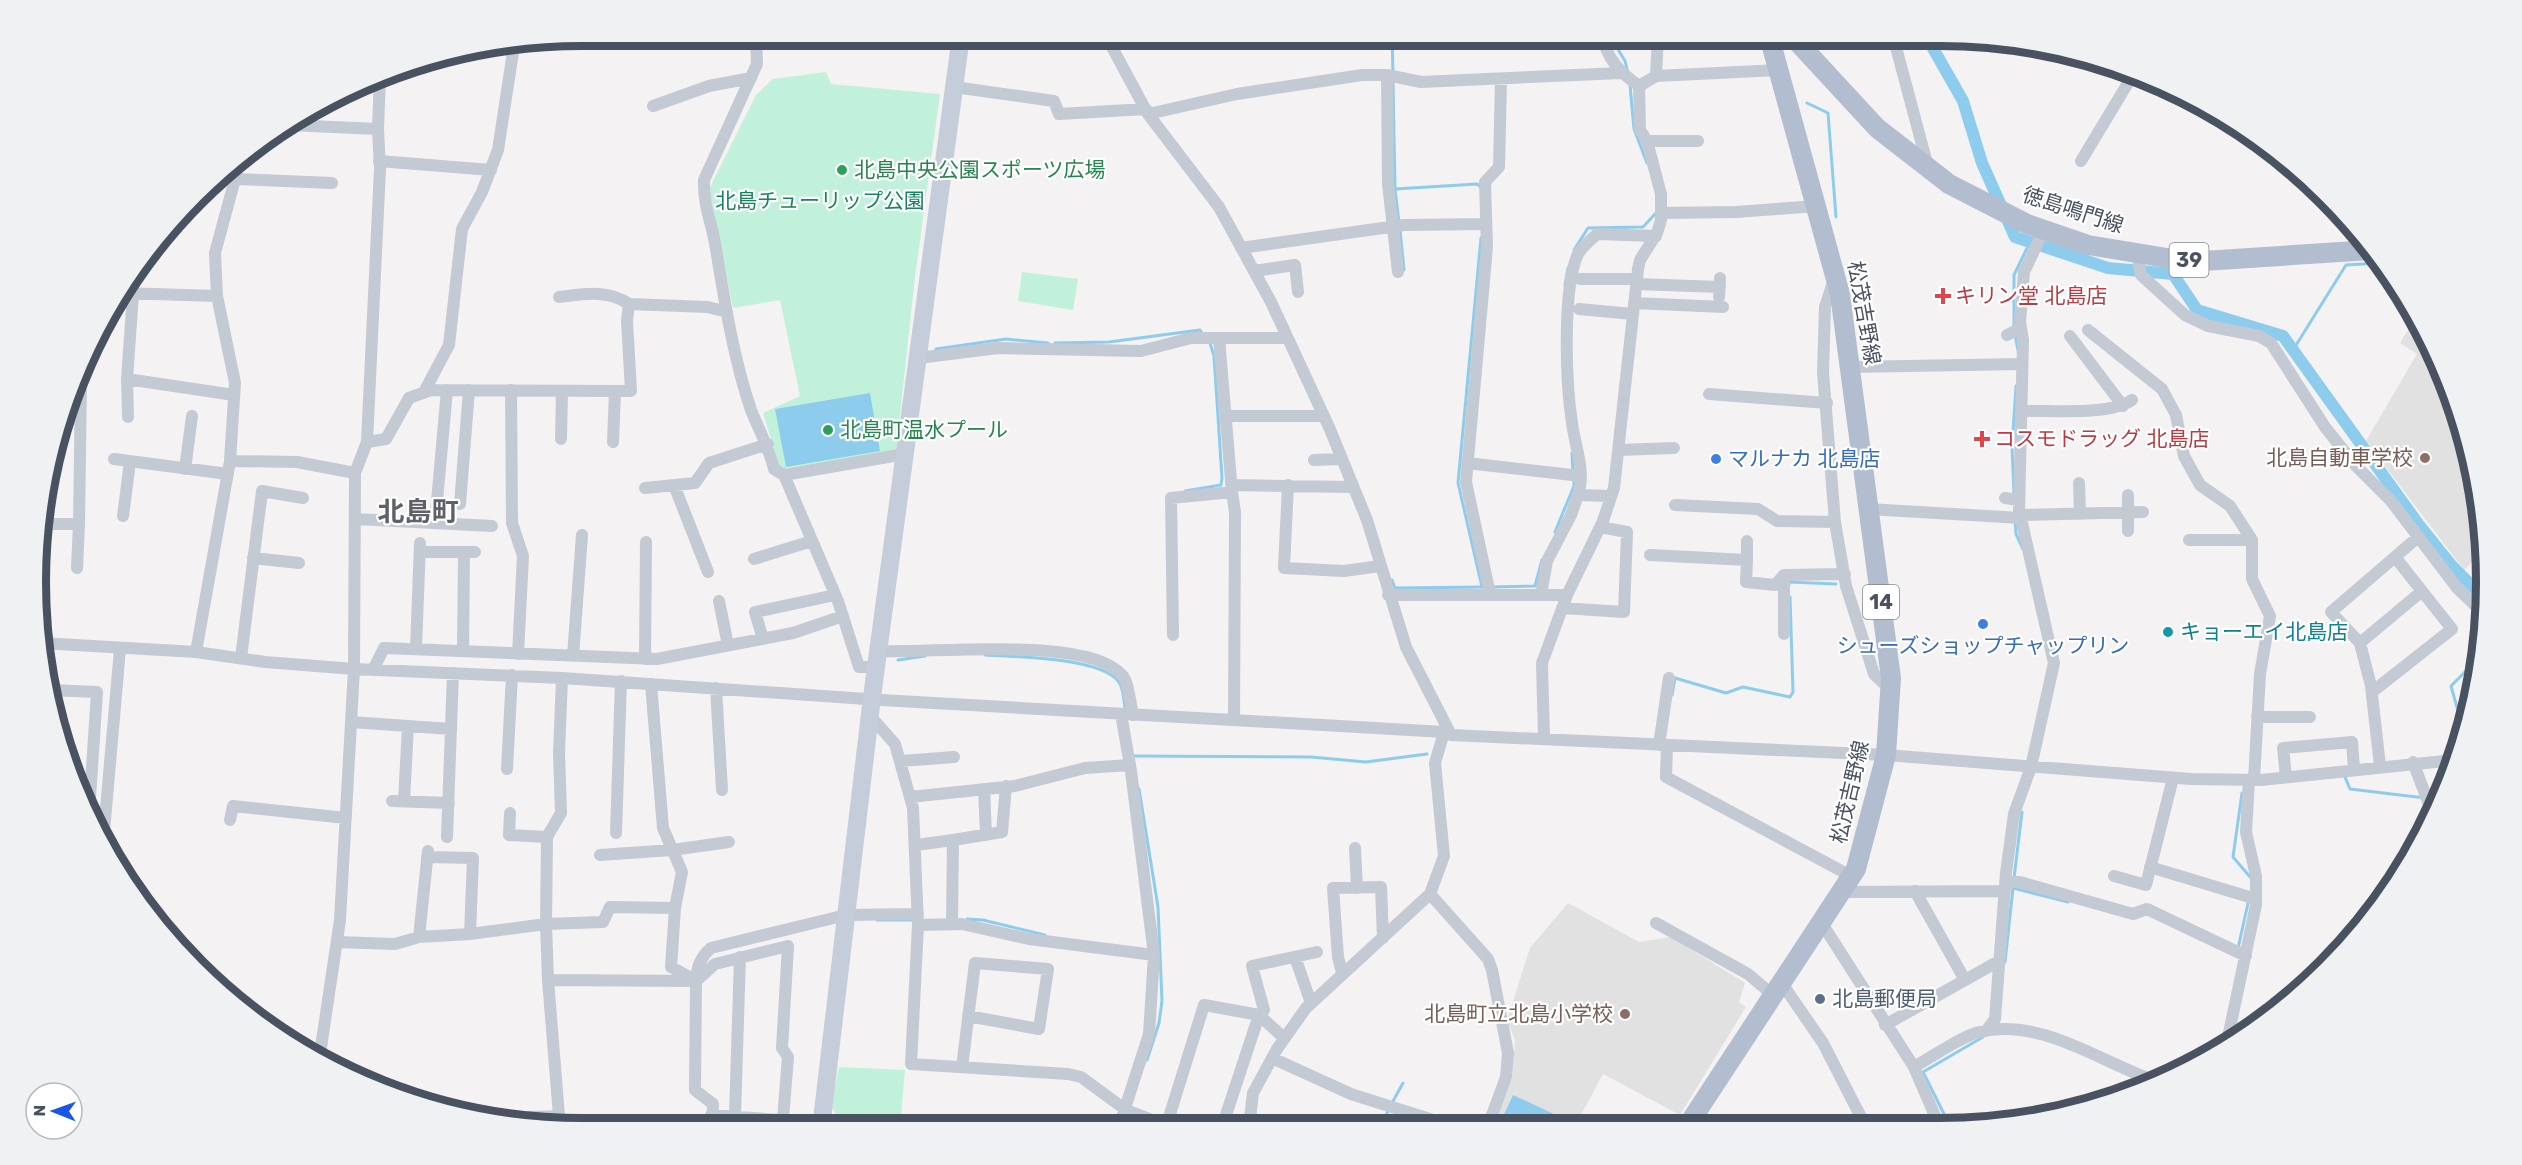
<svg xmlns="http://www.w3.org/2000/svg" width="2522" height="1165" viewBox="0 0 2522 1165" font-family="Rubik,'Noto Sans JP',sans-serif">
	<rect width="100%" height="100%" fill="#f4f2f2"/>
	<path fill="#e2e1e1" d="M2415,319L2444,373L2475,476L2483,552L2464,570L2366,441L2417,354L2400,343Z
		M1568,903L1639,942L1671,937L1745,983L1739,1002L1746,1007L1680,1115L1603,1074L1575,1126H1493L1512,1079L1515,1040L1507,1020L1530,948Z"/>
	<path fill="#c2f1db" d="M826,72L831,84L940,94L915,277L896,451L780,469L763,413L800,396L780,300L733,308L709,189L756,95L773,79Z
		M1022,272L1078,279L1073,310L1018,301Z
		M839,1067L905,1070L900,1128H844L831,1106Z"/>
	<path fill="#8eccee" d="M870,393L880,451L786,467L775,409Z
		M1513,1095L1554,1114L1547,1126L1499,1125Z"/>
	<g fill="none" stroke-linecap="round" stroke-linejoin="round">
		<path stroke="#8eccee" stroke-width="3" d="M1392,36L1393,73
			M1610,36L1625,61L1628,73
			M1393,80L1395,189L1399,223
			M1630,85L1634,129L1647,163
			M1807,103L1828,113L1836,217
			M1395,189L1477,184L1481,187
			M1400,230L1404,270
			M1481,238L1458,483L1482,587
			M1574,250L1588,228L1643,227L1656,213
			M1565,285L1568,268
			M2014,329V275L2030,242
			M2015,335L2018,350
			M1055,343L1109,342L1200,330L1202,333
			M936,349L1006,339L1048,343
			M2293,350L2346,265L2381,263
			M1572,453L1573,473
			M1185,491L1221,485L1222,478L1214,356L1210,343
			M2014,493L2012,447L2016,386
			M2015,521L2016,534L2023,549
			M1555,532L1574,486V480
			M1392,580L1395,588L1485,587
			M1789,585V582L1836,584
			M1491,587L1535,586L1542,560
			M985,655C1016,657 1101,657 1119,682C1124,689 1124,702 1125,709
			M898,660L925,656
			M1672,695L1675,678L1726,693L1743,687L1790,697L1793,692L1790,597
			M2463,729L2451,686L2478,659
			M1133,756L1311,757L1366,762L1427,754
			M2345,777L2350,789L2425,798
			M1139,789L1158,907L1162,1001L1159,1023L1147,1060
			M2242,793L2233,857L2251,878
			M2431,797L2443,793
			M2014,878L2022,812
			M2013,888L2068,902
			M967,919L983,920L1045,935
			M877,920H915
			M2238,948L2249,899
			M2005,962L2013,888
			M1392,1103L1403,1083
			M1949,1124L1923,1072L1983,1037
			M1381,1126L1389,1109"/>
		<path stroke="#8eccee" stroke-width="12" d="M1926,36L1963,101L1982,163L2015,237L2108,268L2173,274L2197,310L2283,336L2419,525L2452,566L2484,598"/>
		<path stroke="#c3cad3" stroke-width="12" d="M756,36L757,64L704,180C703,203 711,222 715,243C724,298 733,357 751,410C759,430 769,448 774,469L784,475L838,601L859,667H876
			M1106,36L1148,114L1219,207L1271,302L1329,427L1367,520L1406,647L1451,735
			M1603,36C1606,59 1621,73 1639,86
			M1893,36L1928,167
			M1387,75L1388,184L1398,272
			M1656,76L1658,36
			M1639,86L1656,76L1779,70
			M954,87L1054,101L1059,114L1146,109
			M653,106L709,86L751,78
			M1148,114L1237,94L1362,75H1387L1421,82L1621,73
			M288,125L378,129
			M1647,141H1698
			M379,161L491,170
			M2081,161L2134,73
			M235,179L332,183
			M1661,213L1736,212L1817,206
			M1241,248L1404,225L1486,224
			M2137,254L2141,275L2185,315L2208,326L2259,336L2271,343L2325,427L2356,466L2391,501L2458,589L2483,613
			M1254,271L1295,265L1298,292
			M1580,279H1637
			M1834,279L1825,307L1823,372L1835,522L1846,586L1874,674L1890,689
			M1636,284L1720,287
			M122,293L217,296
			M559,297C584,294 608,289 629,304
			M1719,297L1720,278
			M1634,303L1723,307
			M1579,309L1633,314
			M2088,330L2162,389L2176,415L2184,456L2200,485L2230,506L2252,540V579L2270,616L2260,674L2254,780
			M2007,335L2021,328
			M2070,336L2123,406
			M1219,338L1232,492
			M918,358L998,348L1141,351L1191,338H1286
			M1850,367L2022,364
			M127,379L234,395
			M511,390L512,523L523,556L518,654
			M424,392L449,345L462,229L482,192L498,150L513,52
			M1709,394L1827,403
			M2021,411C2050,410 2109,416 2132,400
			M1225,416H1324
			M128,417L127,379L133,294
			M561,439L562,391
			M367,442L386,439L409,398L431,390L631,391L627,321L629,304L708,307L727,312
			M613,442L615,391
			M1619,450L1674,448
			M114,459L228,474
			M1314,460L1341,459
			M230,461L297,462L355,473
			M1467,463L1581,476
			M185,469L192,416
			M784,475L905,454
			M2079,483L2080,514
			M674,485L708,572
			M1231,485L1352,487
			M1288,485L1284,568L1344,571L1380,566
			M46,488H51V464
			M645,488L695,483L709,463L768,444
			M1578,495C1586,471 1575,447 1572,423C1566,384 1562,289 1578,254C1582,247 1591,240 1597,234L1656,236
			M2005,498L2019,500
			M460,504L469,390
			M1675,505L1758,509L1777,521L1835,522
			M1868,509L2021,518
			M2020,515L2143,512
			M123,516L130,462
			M355,519L492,526
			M435,523L447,390
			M45,524H79L81,383
			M2128,531V495
			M2189,540H2252
			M420,552H475
			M1650,555L1747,560L1746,582L1775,585L1784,575
			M253,558L299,563
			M754,559L812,541
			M1747,560V541
			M77,568L79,524
			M1490,594L1466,482L1487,247L1485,182L1499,167L1501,80
			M1388,595H1567
			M1541,595L1547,561L1571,515L1578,495L1611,496
			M719,601L728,645
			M1562,608L1624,612L1627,532L1600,527
			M1784,634V575L1845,574
			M1173,635L1171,498L1232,492L1235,512L1234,720
			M763,639L755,612L835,595
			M41,643L196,652L265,662L354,669L562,678L881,700L1444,732L1451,735L1886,755L2191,779L2261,780L2454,760
			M2360,643L2422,591
			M416,649L420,543
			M463,651L464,552
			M878,651C930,654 1088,635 1122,675C1129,683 1130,703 1133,715
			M196,652L230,461L235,383L217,296L215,253L235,179L237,161
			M573,656L582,535
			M241,658L262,491L303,498
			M645,659L646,542
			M373,670L384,648L657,659L793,633L843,616
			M651,684L663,828L682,872L675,908L671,967L695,980
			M716,688L722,790
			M49,690L97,692L90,798
			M2372,692L2452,629L2395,557
			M871,717L895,744L913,808L918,925L911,1064L1068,1074L1081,1077L1126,1110L1171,1127
			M2257,717H2310
			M351,722L451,729
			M1544,737L1542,663L1567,595L1603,521L1614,488L1638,269L1640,260L1657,233L1661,220V194L1647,141L1640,130L1639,86
			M1659,745L1669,678
			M1667,745L1666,777L1851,876
			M901,761L954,757
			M2413,762L2432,812
			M2380,766L2371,686L2360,643L2331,612L2417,538
			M507,769L512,675
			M2286,777L2283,748L2352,742L2354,769
			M984,789L986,835
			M910,797L1015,786L1085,768L1130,765
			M392,801L449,803
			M404,801L408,726
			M510,813L509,835L547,837
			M230,820L233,806L346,818
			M616,833L621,681
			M447,837L453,673
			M953,840L1002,832L1006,786
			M103,843L120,649
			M916,845L953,840L952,924
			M1355,848L1357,888
			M600,855L672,850L729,842
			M427,857L473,858L470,934
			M2150,867L2256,899
			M2114,876L2146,885L2173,778
			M2006,882H2020L2133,914L2147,909L2246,956
			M1915,891L1965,980
			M1841,892L2005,891
			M1430,894L1488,959L1492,970L1508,1053L1506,1077L1488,1126
			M1821,922L1914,1067C1932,1057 1960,1037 1979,1032C2042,1017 2101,1063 2158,1082
			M1656,923L1748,974L1773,995
			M918,925L962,924L1029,939L1154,955
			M419,937L428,851
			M337,942L395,944L419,937L470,934L546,924L603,922L610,907L675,908
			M1295,957L1311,1003
			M1342,973L1338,957L1333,888L1381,887L1383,938
			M548,980L696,981L715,964L788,946L782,1048L788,1057L783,1119
			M1781,982L1823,1043L1865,1125
			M1885,1025L1999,961
			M1986,1031L1995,1019L2006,873L2014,814L2031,767L2054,663L2019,510L2023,340L2020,322L2024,272L2044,230
			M2227,1042L2256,905V876L2246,832L2249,780
			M320,1054L340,920L354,669L355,473L367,442L380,169L378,129L380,77
			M1272,1058L1351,1094L1452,1126
			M962,1067L975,963L1048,969L1039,1029L968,1016
			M1914,1067L1939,1125
			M2136,1091L2142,1076
			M711,1115L822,1123L826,1126
			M735,1115L740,957
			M529,1124L530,1117L559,1116L548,980L546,924L547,837L561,813L559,753L562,678
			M1119,1127L1149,1034L1154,955L1131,771L1121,714
			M1166,1127L1204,1005L1259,1015L1284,1038
			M1222,1127L1259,1015L1264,1010L1252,966L1317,952
			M1249,1127L1253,1093L1277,1049L1306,1008L1430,894L1444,856L1435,763L1444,732
			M595,1129L596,1122
			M712,1129L713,1104L695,1090L696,981C697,966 700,958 711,948L846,915L918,914"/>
		<path stroke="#c5ccda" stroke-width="18" d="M821,1128L872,697L961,36"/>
		<path stroke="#b2bdd0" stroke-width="20" d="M1792,36L1877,128L1949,184L2027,224L2088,245L2173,259L2203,261L2370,250
			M1688,1125L1856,869L1886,755L1891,678L1840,294L1769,36"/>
	</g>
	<g fill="#2e9e5b" stroke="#fff" stroke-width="2">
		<circle cx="842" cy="170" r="6"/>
		<circle cx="828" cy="430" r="6"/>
	</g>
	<g fill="#e0444e" stroke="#fff" stroke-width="2">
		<path d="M1940 287h6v6h6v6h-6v6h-6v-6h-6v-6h6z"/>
		<path d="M1979 430h6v6h6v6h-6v6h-6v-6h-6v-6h6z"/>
	</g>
	<g fill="#8d6e63" stroke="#fff" stroke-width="2">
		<circle cx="2425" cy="458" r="6"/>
		<circle cx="1625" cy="1014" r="6"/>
	</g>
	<g fill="#3f7fe0" stroke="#fff" stroke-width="2">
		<circle cx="1716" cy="459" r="6"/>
		<circle cx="1983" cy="624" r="6"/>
	</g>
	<circle fill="#0f9aa8" stroke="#fff" stroke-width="2" cx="2168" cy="632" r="6"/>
	<circle fill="#5c6f8a" stroke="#fff" stroke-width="2" cx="1820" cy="999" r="6"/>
	<g text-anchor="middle" stroke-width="4.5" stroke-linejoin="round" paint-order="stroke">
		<g fill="#fff" stroke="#808690" stroke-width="1.5">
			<rect x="2169.5" y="243" width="39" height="34" rx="4.5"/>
			<rect x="1863" y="585" width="36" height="34" rx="4.5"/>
		</g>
		<g font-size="20" font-weight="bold" fill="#495260">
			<text x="2189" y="267">39</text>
			<text x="1881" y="609">14</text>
		</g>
		<g font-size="21" fill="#27864d" stroke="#fff" text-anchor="start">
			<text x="854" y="177">北島中央公園スポーツ広場</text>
			<text x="840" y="437">北島町温水プール</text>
		</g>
		<g font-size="21" fill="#17855d" stroke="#fff">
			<text x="820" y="208">北島チューリップ公園</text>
		</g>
		<g font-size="21" fill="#495260" stroke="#fff">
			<text transform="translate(2073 210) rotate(18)" y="7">徳島鳴門線</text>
			<text transform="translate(1864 313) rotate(80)" y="7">松茂吉野線</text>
			<text transform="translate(1850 792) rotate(-77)" y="7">松茂吉野線</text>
		</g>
		<g font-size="21" fill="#be3a42" stroke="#fff" text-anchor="start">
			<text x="1955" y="303">キリン堂 北島店</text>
			<text x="1994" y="446">コスモドラッグ 北島店</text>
		</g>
		<g font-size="21" fill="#785e54" stroke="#fff" text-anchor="end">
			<text x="2413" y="465">北島自動車学校</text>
			<text x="1613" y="1021">北島町立北島小学校</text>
		</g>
		<g font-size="21" fill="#366cbe" stroke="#fff" text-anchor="start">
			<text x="1728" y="466">マルナカ 北島店</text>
			<text x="1983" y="653" text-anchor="middle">シューズショップチャップリン</text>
		</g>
		<g font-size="21" fill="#0d838f" stroke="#fff" text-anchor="start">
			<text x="2180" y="639">キョーエイ北島店</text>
		</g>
		<g font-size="21" fill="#4e5e75" stroke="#fff" text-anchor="start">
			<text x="1832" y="1006">北島郵便局</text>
		</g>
		<g font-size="27" font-weight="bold" fill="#5e6167" stroke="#fff">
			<text x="418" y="521">北島町</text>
		</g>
	</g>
	<path d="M0 0H2522V1165H0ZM582 46H1940A536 536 0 0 1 2476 582V582A536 536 0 0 1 1940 1118H582A536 536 0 0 1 46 582V582A536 536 0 0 1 582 46Z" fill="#f0f1f2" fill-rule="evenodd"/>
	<path fill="none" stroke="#495260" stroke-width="8" d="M582 46H1940A536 536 0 0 1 2476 582V582A536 536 0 0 1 1940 1118H582A536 536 0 0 1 46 582V582A536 536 0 0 1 582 46Z"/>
	<g transform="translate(54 1111) rotate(271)"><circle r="28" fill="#ffffff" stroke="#b6babf" stroke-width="1.5"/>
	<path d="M0-4.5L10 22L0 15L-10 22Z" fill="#1855e8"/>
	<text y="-9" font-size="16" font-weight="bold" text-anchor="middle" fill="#495260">N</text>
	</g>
</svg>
